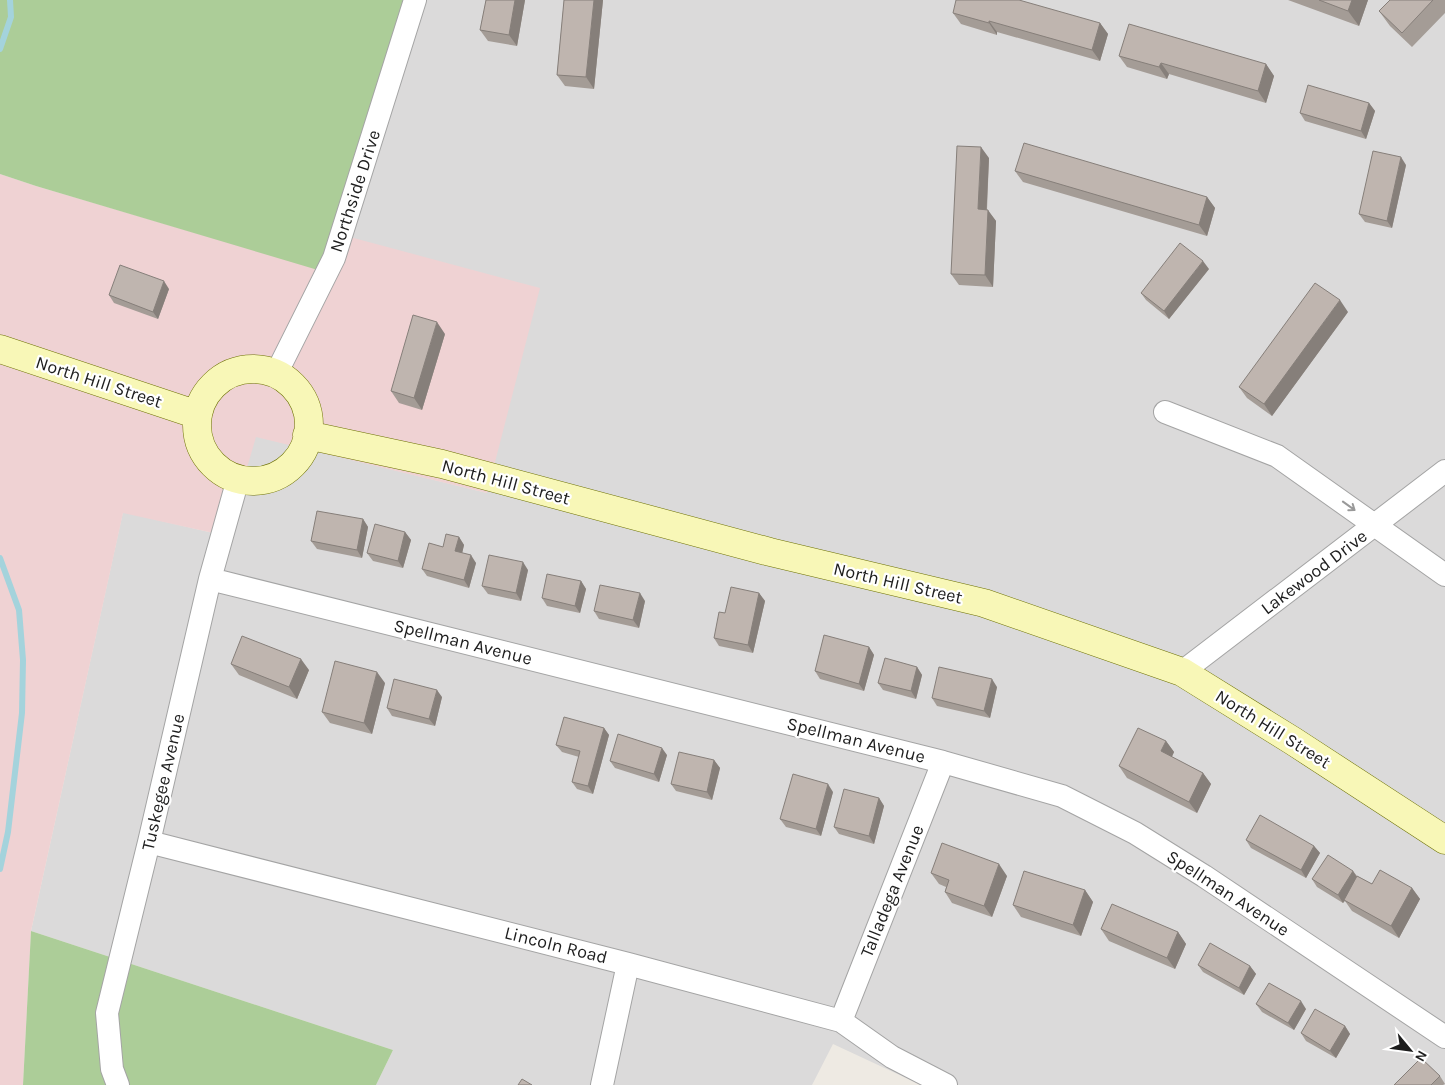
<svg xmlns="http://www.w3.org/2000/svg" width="1445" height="1085" viewBox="0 0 1445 1085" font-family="Karla,sans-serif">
	<rect width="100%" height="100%" fill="#eeeae3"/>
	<path fill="#dbdada" d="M418,0H1445V1085H921L833,1044L812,1085H376L393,1050L31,931L123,512L226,536L255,436L487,493L350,237Z"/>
	<path fill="#efd2d3" d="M0,174L36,186L338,275L350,237L540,288L487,493L256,437L227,536L123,513L31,931L23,1085H0Z"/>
	<path fill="#accd98" d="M0,0H418L338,276L36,186L0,174Z
		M31,931L393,1050L376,1085H23Z"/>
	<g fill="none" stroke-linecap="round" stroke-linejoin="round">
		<path stroke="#a4d3dc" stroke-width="6" d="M0,49L11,17L10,0
			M0,558L19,610L23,660L22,713L8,832L0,869"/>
		<defs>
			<path id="street" d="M276,374L334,258L415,0
				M1165,412L1277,456L1445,575
				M210,579L943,762L1062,796L1135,833L1204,876L1445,1037
				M1182,672L1445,471
				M149,842L628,964L841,1021L892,1057L946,1085
				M841,1021L943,762
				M118,1085L112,1069L107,1013L149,842L210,579L238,479
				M602,1085L628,964"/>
			<path id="secondary" d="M0,349L198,415
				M197 425a56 56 0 1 1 112 0a56 56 0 1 1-112 0Z
				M307,435L442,464L770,552L984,603L1182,672L1293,741L1445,840"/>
		</defs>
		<use href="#street" stroke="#a4a4a4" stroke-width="24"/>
		<use href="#secondary" stroke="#6e7206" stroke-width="29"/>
		<use href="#street" stroke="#fff" stroke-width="22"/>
		<use href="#secondary" stroke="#f8f7b7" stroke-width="28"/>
	</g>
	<path fill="#a49c96" d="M486,0H525L517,46L488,41L480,30Z
		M564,0H603L594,89L565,86L557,75Z
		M1288,0H1368L1359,26Z
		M1390,0H1445V13L1412,47L1390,26L1379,11Z
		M953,13L1100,23L1108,34L1100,61L997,32V35L961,24Z
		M1119,56L1266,64L1274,76L1266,103L1169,74L1167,79L1127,67Z
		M1369,103L1375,111L1366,139L1305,121L1300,113Z
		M989,158L987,210L996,221L993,287L959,285L951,274Z
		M1406,165L1392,228L1365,222L1359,214Z
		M1015,171L1207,197L1215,208L1207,236L1023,182Z
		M1209,269L1169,319L1146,300L1141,293Z
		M169,289L158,319L114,303L109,295Z
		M1348,312L1272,416L1247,398L1239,387Z
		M445,334L422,410L399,403L391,391Z
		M363,519L368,527L362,558L317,549L311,541Z
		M405,532L411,540L403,568L373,561L367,553Z
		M459,537L464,545L462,553L476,563L469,588L427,576L422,569L443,547Z
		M528,570L521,601L488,594L482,586Z
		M581,581L586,589L580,613L547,606L542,598Z
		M759,593L765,601L753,653L719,646L714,638L725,613Z
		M645,601L639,628L599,619L594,611Z
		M869,647L874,655L864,691L820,679L815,671Z
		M231,664L309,670L297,699L239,675Z
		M917,667L922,675L916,699L883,690L878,683Z
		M385,683L372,734L330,723L322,712Z
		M997,687L990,718L937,706L932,698Z
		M442,697L435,726L392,716L387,708Z
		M604,728L609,735L593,794L577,789L572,782L579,757L562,752L556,745Z
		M1166,741L1174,752L1172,757L1203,773L1211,784L1197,813L1127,778L1119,766Z
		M667,755L659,782L615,768L610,761Z
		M714,760L720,768L712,800L676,791L671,784Z
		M833,792L821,836L786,827L780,819Z
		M879,798L884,806L874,844L839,834L834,827Z
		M1246,840L1314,846L1320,853L1306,878L1251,848Z
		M1353,871L1357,876L1372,884L1412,888L1420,899L1399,938L1352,911L1345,901L1343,903L1317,887L1312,879Z
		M931,873L1007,876L992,917L952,903L945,892L946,887L939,884Z
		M1085,890L1093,902L1081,936L1021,917L1013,905Z
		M1101,929L1178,932L1186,944L1175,969L1109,941Z
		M1198,965L1250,966L1256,974L1244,995L1203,972Z
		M1256,1004L1306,1009L1294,1030L1262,1012Z
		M1345,1026L1350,1034L1336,1058L1306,1041L1301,1033Z
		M1440,1076L1445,1084L1443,1085H1394Z"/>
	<path fill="#867f7a" d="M515,0H525L517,46L509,35Z
		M594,0H603L594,89L586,77Z
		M1352,0H1368L1359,26L1348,11Z
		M989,21L997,32V35L989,23Z
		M1100,23L1108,34L1100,61L1092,50Z
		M1161,63L1169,74L1167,79L1159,67Z
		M1266,64L1274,76L1266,103L1258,91Z
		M1369,103L1375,111L1366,139L1361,131Z
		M981,147L989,158L986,221L978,209Z
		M1401,157L1406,165L1392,228L1387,221Z
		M1207,197L1215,208L1207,236L1199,225Z
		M988,210L996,221L993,287L985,275Z
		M1203,261L1209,269L1169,319L1164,311Z
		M164,281L169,289L158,319L153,312Z
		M1340,300L1348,312L1272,416L1264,404Z
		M437,322L445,334L422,410L414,398Z
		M363,519L368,527L362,558L357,550Z
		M405,532L411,540L403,568L398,561Z
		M459,537L464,545L461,558L455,551Z
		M471,555L476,563L469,588L464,580Z
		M523,562L528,570L521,601L516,593Z
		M581,581L586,589L580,613L575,606Z
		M640,593L645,601L639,628L633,620Z
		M759,593L765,601L753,653L748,645Z
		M869,647L874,655L864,691L859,684Z
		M301,659L309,670L297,699L289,687Z
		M917,667L922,675L916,699L911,691Z
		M377,672L385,683L372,734L364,723Z
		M992,679L997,687L990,718L984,711Z
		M437,690L442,697L435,726L429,719Z
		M604,728L609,735L593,794L588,786Z
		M1166,741L1174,752L1169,762L1161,751Z
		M662,748L667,755L659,782L654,774Z
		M714,760L720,768L712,800L707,792Z
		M1203,773L1211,784L1197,813L1189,802Z
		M828,784L833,792L821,836L816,829Z
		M879,798L884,806L874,844L869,836Z
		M1314,846L1320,853L1306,878L1301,870Z
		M999,864L1007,876L992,917L984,906Z
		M1353,871L1358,879L1343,903L1338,895Z
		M1412,888L1420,899L1399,938L1391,926Z
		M1085,890L1093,902L1081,936L1073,925Z
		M1178,932L1186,944L1175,969L1167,958Z
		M1250,966L1256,974L1244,995L1239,988Z
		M1301,1001L1306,1009L1294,1030L1288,1023Z
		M1345,1026L1350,1034L1336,1058L1330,1051Z"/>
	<path fill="#bfb5af" stroke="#867f7a" d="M486,0H515L509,35L480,30Z
		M564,0H594L586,77L557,75Z
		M956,0H1019L1100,23L1092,50L989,21V23L953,13Z
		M1319,0H1352L1348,11Z
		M1390,0H1433L1402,33L1379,11Z
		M1129,24L1266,64L1258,91L1161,63L1159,67L1119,56Z
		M1308,85L1369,103L1361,131L1300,113Z
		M1024,143L1207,197L1199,225L1015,171Z
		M957,146L981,147L978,209L988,210L985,275L951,274Z
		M1373,151L1401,157L1387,221L1359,214Z
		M1180,243L1203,261L1164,311L1141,293Z
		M120,265L164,281L153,312L109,295Z
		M1315,283L1340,300L1264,404L1239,387Z
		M413,315L437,322L414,398L391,391Z
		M317,511L363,519L357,550L311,541Z
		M375,524L405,532L398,561L367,553Z
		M446,534L459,537L455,551L471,555L464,580L422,569L429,543L443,547Z
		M489,555L523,562L516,593L482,586Z
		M547,574L581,581L575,606L542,598Z
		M600,585L640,593L633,620L594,611Z
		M731,587L759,593L748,645L714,638L719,612L725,613Z
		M824,635L869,647L859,684L815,671Z
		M242,636L301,659L289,687L231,664Z
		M885,658L917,667L911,691L878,683Z
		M335,661L377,672L364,723L322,712Z
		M939,667L992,679L984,711L932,698Z
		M394,679L437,690L429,719L387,708Z
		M564,717L604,728L588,786L572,782L580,751L556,745Z
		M1138,728L1166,741L1161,751L1203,773L1189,802L1119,766Z
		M618,734L662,748L654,774L610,761Z
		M679,752L714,760L707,792L671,784Z
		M793,774L828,784L816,829L780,819Z
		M844,789L879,798L869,836L834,827Z
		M1260,815L1314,846L1301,870L1246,840Z
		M942,843L999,864L984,906L945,892L949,880L931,873Z
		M1328,855L1353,871L1338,895L1312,879Z
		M1380,870L1412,888L1391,926L1344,900L1357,876L1372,884Z
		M1024,871L1085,890L1073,925L1013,905Z
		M1112,904L1178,932L1167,958L1101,929Z
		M1210,943L1250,966L1239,988L1198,965Z
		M1269,983L1301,1001L1288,1023L1256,1004Z
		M1315,1009L1345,1026L1330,1051L1301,1033Z
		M1421,1058L1440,1076L1431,1085H1394Z
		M522,1079L532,1085H518Z"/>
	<defs><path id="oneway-shaft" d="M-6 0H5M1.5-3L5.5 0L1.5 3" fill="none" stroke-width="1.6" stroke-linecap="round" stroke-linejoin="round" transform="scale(1.25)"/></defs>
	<use stroke="#999" href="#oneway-shaft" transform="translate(1349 506) rotate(36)"/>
	<g text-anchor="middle" stroke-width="4.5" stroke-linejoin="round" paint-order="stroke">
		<g font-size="18" fill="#1d1d1d" stroke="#fff">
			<text transform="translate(355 191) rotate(-72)" y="6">Northside Drive</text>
			<text transform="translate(99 382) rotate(18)" y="6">North Hill Street</text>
			<text transform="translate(506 482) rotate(15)" y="6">North Hill Street</text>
			<text transform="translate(1314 572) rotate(-37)" y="6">Lakewood Drive</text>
			<text transform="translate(898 583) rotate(13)" y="6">North Hill Street</text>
			<text transform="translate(463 642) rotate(14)" y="6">Spellman Avenue</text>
			<text transform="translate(1273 729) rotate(32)" y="6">North Hill Street</text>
			<text transform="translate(856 740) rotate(14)" y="6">Spellman Avenue</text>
			<text transform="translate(163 782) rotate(-77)" y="6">Tuskegee Avenue</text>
			<text transform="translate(892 891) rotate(-68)" y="6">Talladega Avenue</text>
			<text transform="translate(1228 893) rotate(33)" y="6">Spellman Avenue</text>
			<text transform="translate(556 945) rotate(14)" y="6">Lincoln Road</text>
		</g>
	</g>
	<g transform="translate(1410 1050) rotate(119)" stroke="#ffffff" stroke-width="4" paint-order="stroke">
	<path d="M0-4L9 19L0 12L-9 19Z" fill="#1d1d1d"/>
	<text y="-8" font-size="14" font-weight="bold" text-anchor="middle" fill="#1d1d1d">N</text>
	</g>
</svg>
